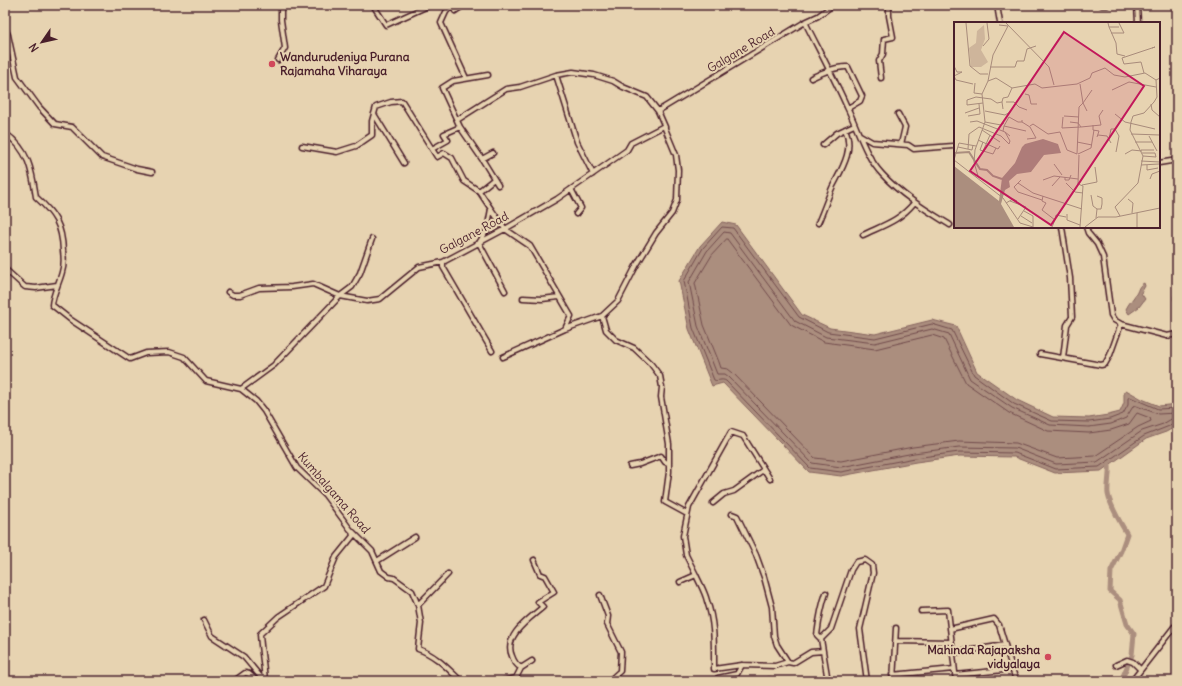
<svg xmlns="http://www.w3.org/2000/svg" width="1182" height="686" viewBox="0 0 1182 686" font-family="Delius,sans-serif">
	<rect width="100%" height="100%" fill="#e7d3b1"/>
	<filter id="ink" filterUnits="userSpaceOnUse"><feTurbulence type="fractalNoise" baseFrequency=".025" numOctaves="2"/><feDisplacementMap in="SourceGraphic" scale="8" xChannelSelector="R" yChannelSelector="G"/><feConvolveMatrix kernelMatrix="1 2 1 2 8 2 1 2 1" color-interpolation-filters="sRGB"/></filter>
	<g filter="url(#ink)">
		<path fill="#ab8e7e" stroke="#84625d" d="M722,222L736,225L802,315L830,328L875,334L932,320L956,326L977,372L1017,400L1053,417L1089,418L1108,415L1120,412L1124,403V394L1126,390L1142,399L1159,406L1177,404V426L1166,432L1146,439L1101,471L1055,473L1014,457L960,456L916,462L841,476L809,472L723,383L712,386L689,329L679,281L700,246Z
			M1144,283L1145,286L1141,293L1145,299L1139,307L1129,314L1126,309C1129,303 1132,300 1136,294C1139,289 1138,286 1144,283Z"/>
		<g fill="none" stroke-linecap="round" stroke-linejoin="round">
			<path stroke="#714b4c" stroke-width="1" d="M727,239L791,325L824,342L875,349L932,335L944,339L966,383L1009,413L1048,431L1089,433L1111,430L1129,424L1137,413L1150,418L1151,421L1138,427L1095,456L1057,458L1016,443L959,441L913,447L841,461L815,458L733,373L728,369L721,368L719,362L704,325L695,283L712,255Z
				M1177,408L1158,409L1130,397L1128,398V405L1123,414L1110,419L1089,422L1052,421L1014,404L974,375L952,330L932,324L875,338L828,332L799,317L733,228L722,227L703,248L684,281L693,328L714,380C718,382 721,378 726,381L810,468L841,472L915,458L959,452L1015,453L1056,469L1099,467L1144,436L1177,423
				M1177,413L1158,414L1134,405L1126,418L1111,424L1089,427L1050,425L1012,408L970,379L949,334L932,329L875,343L826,337L795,321L730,233L724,232L707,251L689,282L698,326L717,374H725L729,377L812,463L841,467L914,453L959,447L1015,448L1056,464L1097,462L1142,431L1163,424L1173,418H1177"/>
			<path stroke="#ab8e7e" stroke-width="5" d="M1109,465C1110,475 1107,485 1108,494C1110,505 1121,524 1127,534L1121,551L1111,571L1110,591L1120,600L1127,624L1134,634L1132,655L1121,681"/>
			<defs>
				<path id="minor" d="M373,5L386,25L430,5
					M452,5L446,12L441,23L466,78
					M452,5L455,11L464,5
					M997,5L1000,23
					M1102,5H1107
					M1137,5L1138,23
					M805,22C819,50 834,78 847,107C858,129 865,156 882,174C901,195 926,210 950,225
					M5,28L8,35L17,77L39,107L55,124L72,127L102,157L137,169L152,172
					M278,60L285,48L281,20V5
					M556,75L577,142L593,174
					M811,78C821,73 837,66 848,67L862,96L860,101L848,108
					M881,78L879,61L883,54L884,39L893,37L889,16V5
					M658,111L805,22L818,16L833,5
					M374,114L404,163
					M898,114L905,127L901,144
					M457,120L506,89L520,87L556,75L573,72L594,75L613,81L623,87L647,97L658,111L665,127
					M460,127L482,159L493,153
					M5,133C29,150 32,171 36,197C55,214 62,225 63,251C64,258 64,266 62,272C59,284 53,293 52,305L71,320L130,359L146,353L169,352L184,357L206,381L241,389L256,401L264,411L297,468L325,495L350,529L372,551L381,571L389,577L394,578L412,591L418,605L421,623L418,649C436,655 448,669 461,681
					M860,135L872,142L908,145L914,149L953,146
					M823,145L837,133L854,125
					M302,146L337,152L356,146L372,135V121L376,107L391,102L402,101L437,157L444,153L452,158L464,181L479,191L491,209L487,230L479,243L505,291
					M432,149L448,140L444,134L460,127L442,88L453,81L488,75
					M482,159L498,185
					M1159,163L1177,160
					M571,189L581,208L576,214
					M479,191L494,179
					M491,209L505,229L530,246L571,316L565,329L503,357
					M818,223C823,212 827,200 832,188C841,170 855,150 845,129
					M1062,227L1070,278L1072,317L1067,325L1063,358
					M863,235C884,225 899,221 914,203
					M443,262V267L492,351
					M5,269L25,287L36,288L57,285
					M228,292L233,295H240L259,288L292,287L313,284L340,296L352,287L360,273L372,239
					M1177,297V299
					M523,298L542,299L559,297
					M1121,324L1167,336L1177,334
					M565,329L602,316
					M1040,354L1101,365L1105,364L1110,355L1121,324L1114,320L1111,315L1103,257L1097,244L1088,233L1086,227
					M241,389L274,365L340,296L367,301L380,299L419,267L443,262L505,229L557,199L627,150L631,143L664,126L676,155L678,170L677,200L672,213L656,233L636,266L618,301L602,316L606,330L616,340L634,348L651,364L660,376L662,387L661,397L669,444V472L665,502L687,514
					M630,466L640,464L661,456L665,462L669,463
					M713,503L724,494L734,491L763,470
					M732,514L737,516L756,555L764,577L772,607L774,636L777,645L788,662L793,663L811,652L823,651
					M377,561L415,537
					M696,575L686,555L683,536L689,507L731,432L743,436L770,479
					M680,582L696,575C700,584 705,592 707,601C715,623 714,646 714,669L742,665L775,666L788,662
					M826,593C821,607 819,620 817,635L821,639L831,629L851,570L856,562L865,560L872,565L873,573L860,629L867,681
					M600,595L608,616L607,624L621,652L620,671L609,681
					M418,605L448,574
					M921,611L948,610L956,681
					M204,620L212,636L244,657L264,681
					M950,629L994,619L999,625L1016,681
					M821,639L828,681
					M896,641L951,642
					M952,653L1005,645
					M1116,665L1127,660L1133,662L1140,669
					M521,668C516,665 514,662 512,656C503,636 529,619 543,607L538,602L554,592L545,576L540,574L534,560
					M892,675L954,669
					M955,675L1013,669
					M718,678L737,674L742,665
					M769,680L775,681
					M234,681L245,673L249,674L257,681
					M265,681C264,665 261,650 260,634L278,617L324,586L336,557L353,536L352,531
					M503,681L516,678L521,668L532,661
					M893,681L896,628
					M1132,681L1174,627L1177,625"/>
			</defs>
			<use href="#minor" stroke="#4a1f2b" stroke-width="7"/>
			<use href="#minor" stroke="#e7d3b1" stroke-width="4"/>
		</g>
	</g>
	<g fill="#d1495b" stroke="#e7d3b1" stroke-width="1.5">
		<circle cx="272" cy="64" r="4"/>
		<circle cx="1048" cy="657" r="4"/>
	</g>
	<g text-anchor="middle" stroke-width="4" stroke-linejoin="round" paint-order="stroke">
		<g font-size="12" fill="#4a1f2b" stroke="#e7d3b1">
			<text transform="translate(741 50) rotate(-31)" y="4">Galgane Road</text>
			<text transform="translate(474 233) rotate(-28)" y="4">Galgane Road</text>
			<text transform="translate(334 493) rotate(49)" y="4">Kumbalgama Road</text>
		</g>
		<g font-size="12" font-weight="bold" fill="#4a1f2b" stroke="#e7d3b1" text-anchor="start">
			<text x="280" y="61">Wandurudeniya Purana<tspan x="280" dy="14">Rajamaha Viharaya</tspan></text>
			<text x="1040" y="654" text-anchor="end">Mahinda Rajapaksha<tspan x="1040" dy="14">vidyalaya</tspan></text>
		</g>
	</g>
	<g transform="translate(954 22)">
		<rect width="206" height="206" fill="#e7d3b1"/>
		<path d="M30,3L31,17L27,28L34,40L27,45H17L15,26L22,21L23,9Z" fill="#ceb59b"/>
		<path d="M89,117L104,122L107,131L90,133L77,150L63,152L55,159L56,165L51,168L47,182L60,205H0V144L45,179L48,156L61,141L68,125L71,122Z" fill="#ab8e7e"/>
		<path fill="none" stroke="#ab8e7e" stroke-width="2" d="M0,131L15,130L26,147L33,148L39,154L48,157"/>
		<path fill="none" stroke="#a88b7b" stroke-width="1" d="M12,1L16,44L26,52H34M52,1L95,45L100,63M154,1L155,5H165M155,5L162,21L163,32L171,34M157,11H170L165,1M29,24L35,17L33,1M0,44L3,50H8L0,54L2,58L19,62M36,45H61L63,39H70L73,27L82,24M190,51L187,40L170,42L168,36L201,25L198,26M34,59L42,56L58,66L81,62L88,66L123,62L136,56L138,51L151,46L160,53L171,55L191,51L202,58M21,61L20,71L28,72M158,68L175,60L202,65M71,72L75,73L77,82H83M48,80L49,76L54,75L58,66M52,80H60L65,85L73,88M29,81L13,83V78L22,75L37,77L43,81L48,80L49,87M197,82L198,88L206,95M31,89L51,93L56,90M133,89L129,81L138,68M11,91L25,86M161,92L171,100L201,107M14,94L26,92L25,82M110,94L125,95M109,95L108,106L127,105M16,100L23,99L51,110M31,100L47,103L50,101M68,100L76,105L82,116L73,117M116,100L124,101L127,105L147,103L145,94L149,88M139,103V108L145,109L143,115M50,104L55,95L64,100H68V98M76,104L79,102L94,112L106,110L113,128L123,132L125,85L129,81L126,62M28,108L46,120M49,109L50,104L72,109M177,112L206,113M144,113L153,114L157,121M195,114L203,129M155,117L157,107H161L165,114L162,130M24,118L44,127L46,124M29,120L26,128L39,132L42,126M123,120L138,123M181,120H198M4,125L18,128L19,123M14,127L15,112L25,105L47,114L55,122L56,119L51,110L56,114M187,128H200M29,129L36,113M188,131H201L202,135L189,134M124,132L137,126L140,108M171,132L178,128L188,129M125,133L124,162L129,164L126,205M0,138L5,121L22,124M0,138L49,176L66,201L79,205M187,139L206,140M100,142L108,153M187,143L205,142M193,143V148L204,146M24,154L20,140L21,128L31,100L28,72L34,59L39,33L54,4L45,3M111,155V158H115L117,153M196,157L198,152L206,149M67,158L60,165L64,170L88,178M89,158L100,154L124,157M64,161L79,171L128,187M112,161L121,170L129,171M128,163L143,160L141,145M98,164L106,155M137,173L139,184L143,187M89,174L88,179L92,181L88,188L101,198L98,205M174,177L179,181L178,191M56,179L72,185L64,197M52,181L59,177L63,179M70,189L79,194V205M183,191V205M113,192V198L126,203M67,194L78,201M166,194L161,185L184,161L189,134L176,108L177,100L179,94L190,91L200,80L203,75L202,58L206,56M142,196L143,187H147L148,182V176L143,174M101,198L102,193L112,195M131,205L144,195H162L206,186"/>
		<path fill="#c2185b" fill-opacity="0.15" stroke="#c2185b" stroke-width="2" d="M110,10L190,64L97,203L16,149Z"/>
		<rect width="206" height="206" fill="none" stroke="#4a1f2b" stroke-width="2"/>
	</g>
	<rect width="1182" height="686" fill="none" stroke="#e7d3b1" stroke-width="20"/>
	<rect x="10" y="10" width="1162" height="666" fill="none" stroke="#4a1f2b" stroke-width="1.5" filter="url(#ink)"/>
	<g transform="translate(42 42) rotate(236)" stroke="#e7d3b1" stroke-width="3" paint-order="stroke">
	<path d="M0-3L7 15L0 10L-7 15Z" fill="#4a1f2b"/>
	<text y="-6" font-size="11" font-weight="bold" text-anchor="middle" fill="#4a1f2b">N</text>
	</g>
</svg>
